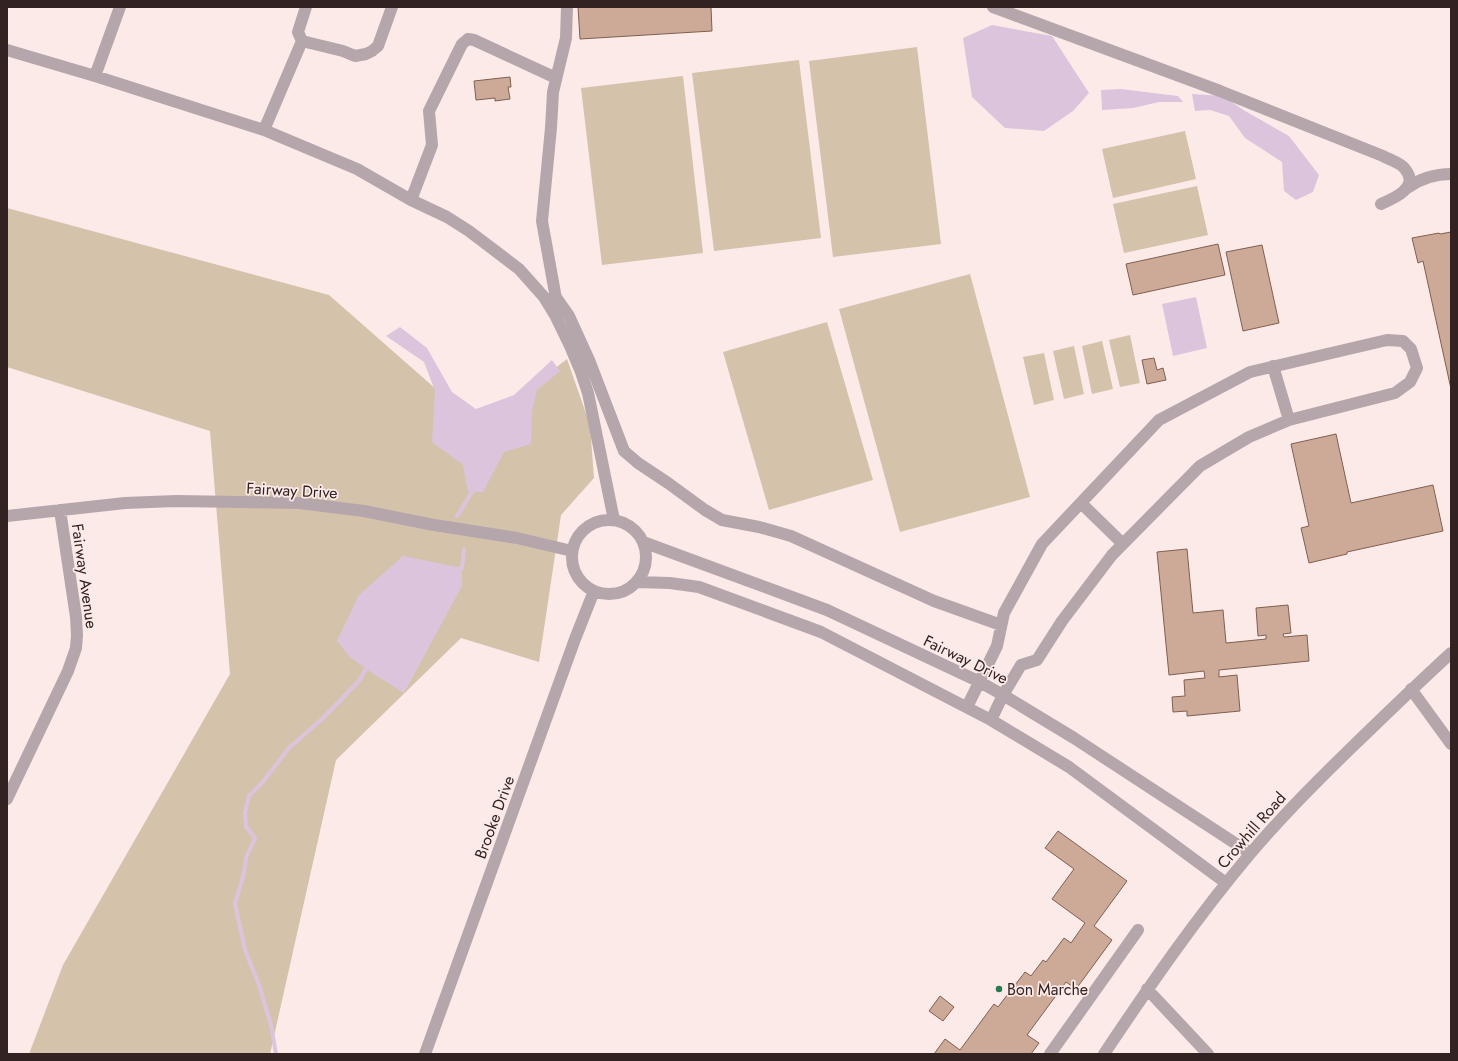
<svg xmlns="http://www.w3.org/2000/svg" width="1458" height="1061" viewBox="0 0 1458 1061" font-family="Jost,sans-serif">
	<rect width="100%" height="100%" fill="#fceae9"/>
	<path fill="#d4c2ab" d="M917,47L941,244L833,257L809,61Z
		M799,60L821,238L714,251L692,73Z
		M683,76L703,253L602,265L581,88Z
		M1185,131L1196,179L1113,198L1102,149Z
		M1197,186L1208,235L1124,253L1113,204Z
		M7,208L329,295L461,411L498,413L567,359L590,425L594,478L561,515L539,662L461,638L336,760L270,1054H29L63,965L230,674L210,431L7,367Z
		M970,274L1030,497L900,532L839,309Z
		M827,322L873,480L769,510L723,352Z
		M1130,335L1140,383L1120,387L1109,340Z
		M1102,341L1113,389L1092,394L1082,346Z
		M1074,346L1084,394L1064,399L1053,351Z
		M1044,353L1054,400L1034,405L1023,357Z"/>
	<path fill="#ddc4dd" d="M992,25L1052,36L1089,93L1073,111L1044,131L1005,128L972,97L963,38Z
		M1121,89L1178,96L1183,102H1159L1133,108L1102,110L1101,90Z
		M1192,94L1223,96L1245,111L1289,136L1319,175L1313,192L1296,200L1284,191L1282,162L1245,138L1229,116L1210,110L1195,111Z
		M1196,297L1207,348L1173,356L1162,304Z
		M400,327L427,348L452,392L476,409L514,395L552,360L560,371L537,390L532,411L531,444L504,452L483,492H468L463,465L432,442L435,391L424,362L386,336Z
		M403,556L462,568V586L404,693L366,669L350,657L337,641L359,595Z"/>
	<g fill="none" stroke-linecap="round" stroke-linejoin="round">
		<path stroke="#ddc4dd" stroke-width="4" d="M457,516L472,492L473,488
			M458,569L462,568L464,550
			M276,1054L271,1025L259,985L245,950L235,904L244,873L246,858L255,838L246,827L245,812L249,796L262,783L289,748L322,719L359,681L369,664"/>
	</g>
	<path fill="#cda998" stroke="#7f6050" d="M578,7H711L712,31L580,39Z
		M510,77L511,87H508L510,99L495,101V98L476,100L474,81Z
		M1451,232V389L1423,261L1418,263L1412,238L1439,233L1440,234Z
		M1218,244L1225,275L1133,295L1126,264Z
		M1262,245L1279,323L1243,331L1226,252Z
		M1154,358L1157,370L1163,368L1166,380L1147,384L1142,360Z
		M1336,434L1351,503L1433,485L1443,531L1347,552V554L1309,563L1301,528L1309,526L1291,444Z
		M1187,549L1193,613L1223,610L1226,643L1266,639V635L1258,636L1256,608L1288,605L1291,633L1283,634L1284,637L1307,635L1309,661L1219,670V677L1237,675L1240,711L1187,716V711L1173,712L1172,697L1185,696L1184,680L1205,678L1204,671L1169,675L1157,552Z
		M1058,831L1127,881L1094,926L1112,940L1076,989L1066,982L1027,1035L1039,1043L1031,1054H934L945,1039L960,1050L994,1004L998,1007L1025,972L1031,976L1043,960L1046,962L1064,938L1071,943L1085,923L1052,899L1074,869L1045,848Z
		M940,996L954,1007L943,1021L929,1011Z"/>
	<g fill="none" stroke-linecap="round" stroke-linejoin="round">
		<path stroke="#b5a6ac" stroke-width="12" d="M306,7L298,32L302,41L343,51L355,56L366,54L372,51L378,46L392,7
			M993,7L1220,91L1383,156C1390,160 1401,163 1405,169C1420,187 1395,198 1381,204
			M7,50L95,76L264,130L357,169L411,200L447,217L469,231L519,269L544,297L555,315L570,346L581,372L588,393L614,520
			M95,76L120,7
			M264,130L302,41
			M1407,188C1421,178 1435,174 1451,174
			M411,200L432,145L429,111L462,44L468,39L474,40L556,78
			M555,296L569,316L589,360L624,451L638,463L668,483L705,510L722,520L759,527L791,536L934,601L1001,625
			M557,304L542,221L551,128L553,92L566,38L567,7
			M1273,366L1289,420
			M1081,503L1123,544
			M7,516L125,503L176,501L299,503L364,511L434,525L517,538L572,551
			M572 557a37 37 0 1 1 74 0a37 37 0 1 1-74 0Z
			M643,542L827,610L980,682L1003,695L1074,738L1250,853
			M636,582L670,583L699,587L821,632L991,720L1069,767L1226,883
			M1411,689L1451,744
			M967,707L997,646L1004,613L1042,544L1159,420L1250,372L1387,340L1403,341L1411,349L1417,368L1410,382L1395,393L1289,420L1249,437L1200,466L1112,555L1062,621L1037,660L1021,665L1003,695L991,720
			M7,799L68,671L76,648L77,635L76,617L60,510
			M1147,989L1208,1054
			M425,1054L575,639L594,591
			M1050,1054L1138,930
			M1104,1054C1150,985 1197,917 1250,854C1281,817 1314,784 1348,751C1382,718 1416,685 1451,653"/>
	</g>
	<circle fill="#257b4f" stroke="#fceae9" stroke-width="1.5" cx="999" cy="989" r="4"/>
	<g text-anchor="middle" stroke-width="3.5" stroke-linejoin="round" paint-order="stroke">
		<g font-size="16" fill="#322322" stroke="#fceae9">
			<text transform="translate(292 490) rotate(3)" y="6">Fairway Drive</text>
			<text transform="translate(85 576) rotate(82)" y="6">Fairway Avenue</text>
			<text transform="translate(966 659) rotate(26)" y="6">Fairway Drive</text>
			<text transform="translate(494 817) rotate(-70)" y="6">Brooke Drive</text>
			<text transform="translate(1251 830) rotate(-49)" y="6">Crowhill Road</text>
		</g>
		<g font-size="16" fill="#322322" stroke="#fceae9" text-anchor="start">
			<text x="1007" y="995">Bon Marche</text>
		</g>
	</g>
	<rect width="1458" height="1061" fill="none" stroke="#322322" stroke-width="16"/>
</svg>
